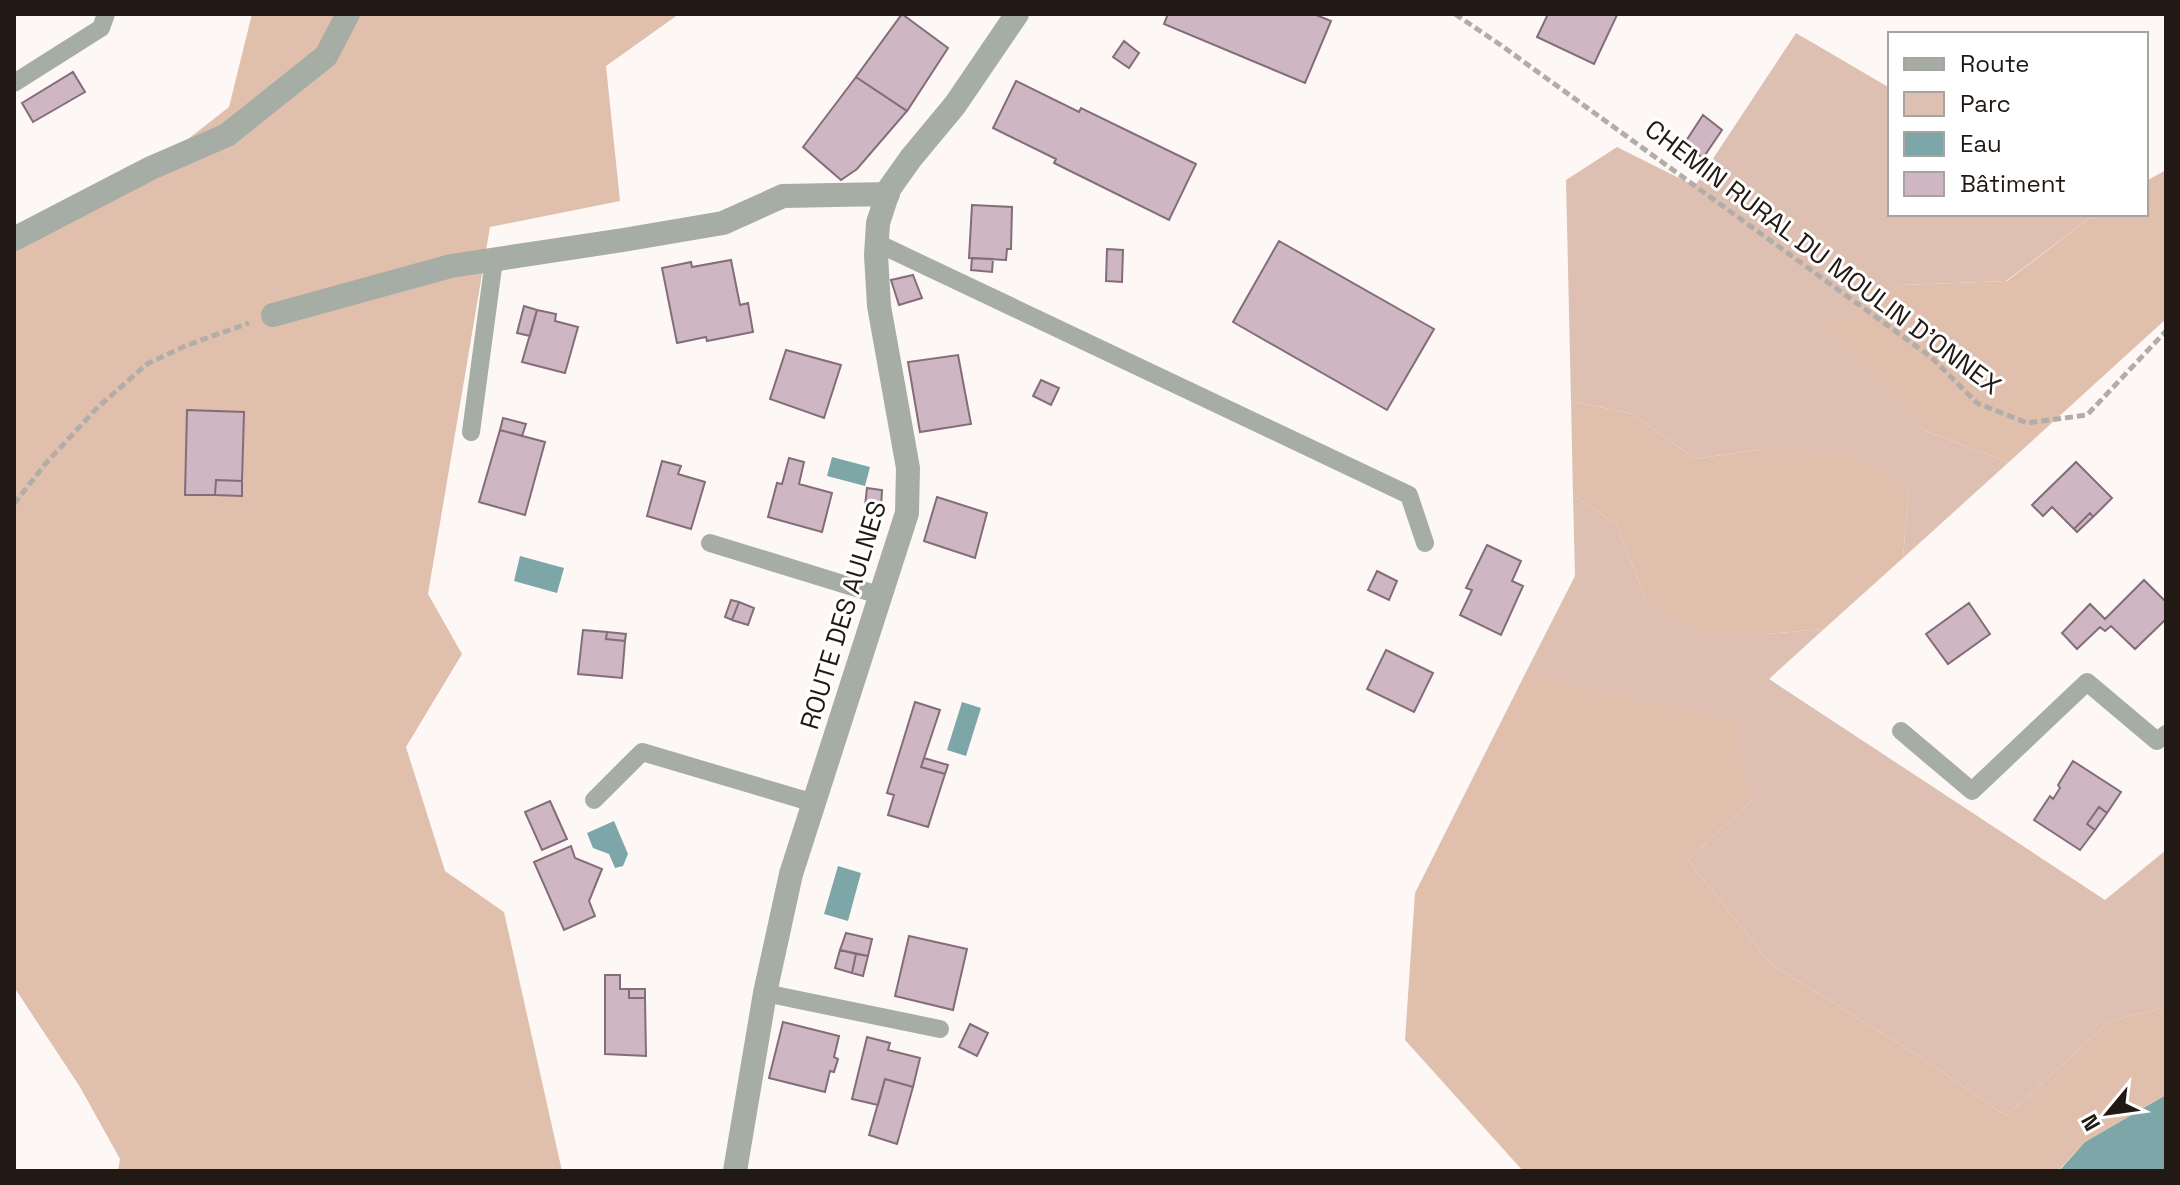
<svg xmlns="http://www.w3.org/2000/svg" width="2180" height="1185" viewBox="0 0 2180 1185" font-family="'Space Grotesk',sans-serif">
	<rect width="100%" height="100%" fill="#fdf8f6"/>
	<path fill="#ddc0b1" d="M1796,33L1890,88V214H2095L2006,281L1902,285L1828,330L1925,431L2009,462L1903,558L1909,489L1763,449L1695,459L1633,414L1571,401L1566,180L1617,147L1695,186Z
		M1573,495L1616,524L1645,597L1766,634L1824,629L1769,679L2105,900L2166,850V1007L2110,1021L2006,1116L1925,1060L1771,964L1688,860L1751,801L1525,674L1575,576Z"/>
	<path fill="#e1bfad" d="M252,14H679L606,66L620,201L490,227L428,594L462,654L406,747L445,871L504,912L562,1171H118L120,1159L80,1087L14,987V239L151,168L229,107Z
		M2166,170V319L2009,462L1925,431L1827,330L1902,285L2007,281L2095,214H2146V181Z
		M1571,401L1633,414L1695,459L1763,449L1851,454L1909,489L1903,558L1824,629L1766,634L1690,629L1645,597L1616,524L1573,495Z
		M1525,674L1732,721L1751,801L1688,860L1771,964L1925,1060L2006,1116L2110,1021L2166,1007V1095L2085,1142L2058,1171H1523L1405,1040L1415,893Z"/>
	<path fill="#7ca6a8" d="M832,457L870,467L865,486L827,476Z
		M520,556L564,568L557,593L514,581Z
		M962,702L981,708L966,756L947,750Z
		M614,821L628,854L623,866L615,868L609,854L593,848L587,833Z
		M838,866L861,873L848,921L824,914Z
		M2166,1095V1171H2059L2085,1142Z"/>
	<path fill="#ceb6c3" stroke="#836d79" stroke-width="2" d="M902,14L948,48L907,111L856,77Z
		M1168,14H1314L1331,21L1305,83L1164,24Z
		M1548,14H1615L1617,15L1594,64L1537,37Z
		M1124,41L1139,53L1129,68L1113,57Z
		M73,72L85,92L33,122L22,103Z
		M856,77L907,111L857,169L841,180L803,147Z
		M1016,81L1079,112L1081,108L1196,164L1169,220L1054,163L1056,159L993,128Z
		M1703,115L1722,130L1703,158L1684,144Z
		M972,205L1012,207L1011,249H1007L1006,260L969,258Z
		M1279,241L1434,329L1387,410L1233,322Z
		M1107,249L1123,250L1122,282L1106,281Z
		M972,258L993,259L992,272L971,270Z
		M731,260L740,305L748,303L753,332L707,341L706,337L677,343L662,268L691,262L692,267Z
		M913,275L922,298L899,305L891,280Z
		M524,306L537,310L530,336L517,333Z
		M537,310L556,314L555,321L578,327L565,373L522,362Z
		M786,350L841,365L824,418L770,399Z
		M958,355L971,424L920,432L908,362Z
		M1041,380L1059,388L1051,405L1033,396Z
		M187,410L244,412L242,481L216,480L215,495H185Z
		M503,418L526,424L522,436L500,430Z
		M500,430L545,442L525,515L479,502Z
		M789,458L804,462L799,484L832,493L822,532L768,517L777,483L782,484Z
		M662,461L681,466L678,474L705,482L691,529L647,516Z
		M2076,462L2112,498L2093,517L2090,513L2074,529L2052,507L2043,516L2032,505Z
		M216,480L242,481V496L215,495Z
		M867,488L882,490L881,508L865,506Z
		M937,497L987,513L975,558L924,541Z
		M2090,513L2093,517L2077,532L2074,529Z
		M1487,545L1521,561L1512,581L1523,586L1501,635L1460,615L1472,590L1466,588Z
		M1377,571L1397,581L1389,600L1368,590Z
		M2144,580L2166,602V619L2135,649L2111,626L2105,631L2100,627L2077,649L2062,633L2090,604L2105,619Z
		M731,600L739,602L732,620L725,617Z
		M739,602L754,608L748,625L732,620Z
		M1969,603L1990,634L1948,664L1926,634Z
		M583,630L607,632L606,639L625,641L622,678L578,674Z
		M607,632L626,634L625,641L606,639Z
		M1386,650L1433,673L1414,712L1367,689Z
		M915,702L940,710L921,767L945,774L928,827L888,815L894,795L887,793Z
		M924,758L948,765L945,774L921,767Z
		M2073,761L2121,792L2107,813L2099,807L2087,824L2095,830L2080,850L2034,820L2050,796L2053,799L2060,788L2058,785Z
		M550,801L567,839L542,850L525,812Z
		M2099,807L2107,813L2095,830L2087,824Z
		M571,846L575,858L602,869L589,901L595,916L564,930L534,862Z
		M846,933L872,939L868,956L840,950Z
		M909,936L967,949L953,1010L895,996Z
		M840,950L856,954L852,973L835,968Z
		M856,954L868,956L863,976L852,973Z
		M605,975H620V989H629V998H645L646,1056L605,1054Z
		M629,989H645V998H629Z
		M783,1022L839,1036L834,1057L838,1059L834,1072L830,1071L825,1092L769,1078Z
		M970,1024L988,1033L977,1056L959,1047Z
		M867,1037L890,1043L888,1050L920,1058L913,1087L885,1079L878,1105L852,1099Z
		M885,1079L913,1087L897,1144L869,1135Z"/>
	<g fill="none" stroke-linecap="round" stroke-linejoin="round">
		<path stroke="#b3adaa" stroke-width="5" stroke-dasharray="8 4" stroke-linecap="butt" d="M1455,14L1502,46L1931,357L1977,403L2027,423L2087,415L2166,331
			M14,504L46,463L97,408L147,364L185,346L249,323"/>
		<path stroke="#a5ada5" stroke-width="18" d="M14,83L101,28L106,14
			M877,243L1409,495L1425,543
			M471,432L494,260
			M710,543L882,596
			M1901,731L1972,791L2087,682L2157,741L2166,734
			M594,800L642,752L814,803
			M765,993L940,1029"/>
		<path stroke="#a5ada5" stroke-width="24" d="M273,315L451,266L623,240L723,223L783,196L888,194
			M735,1171L765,993L791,874L907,513L908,468L879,306L876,255L878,223L889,189L911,158L955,105L1017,14"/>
		<path stroke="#a5ada5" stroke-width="24" d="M14,239L151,168L227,135L326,56L348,14"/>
	</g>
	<g text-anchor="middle" stroke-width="6" stroke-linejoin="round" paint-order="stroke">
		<g font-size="26" fill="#221915" stroke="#fff">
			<text transform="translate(1823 257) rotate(37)" y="9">CHEMIN RURAL DU MOULIN D'ONNEX</text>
			<text transform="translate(843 615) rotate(-73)" y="9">ROUTE DES AULNES</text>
		</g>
	</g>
	<rect width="2180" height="1185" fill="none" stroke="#221915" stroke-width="32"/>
	<rect x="1888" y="32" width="260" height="184" fill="#ffffff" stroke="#a7a3a1" stroke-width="2"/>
	<rect x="1904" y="58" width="40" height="12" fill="#a5ada5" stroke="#a7a3a1" stroke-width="2"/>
	<text x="1960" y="72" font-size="24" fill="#221915">Route</text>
	<rect x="1904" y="92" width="40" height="24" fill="#ddc0b1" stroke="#a7a3a1" stroke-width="2"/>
	<text x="1960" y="112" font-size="24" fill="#221915">Parc</text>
	<rect x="1904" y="132" width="40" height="24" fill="#7ca6a8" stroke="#a7a3a1" stroke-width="2"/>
	<text x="1960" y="152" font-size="24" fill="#221915">Eau</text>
	<rect x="1904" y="172" width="40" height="24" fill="#ceb6c3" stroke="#a7a3a1" stroke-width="2"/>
	<text x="1960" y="192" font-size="24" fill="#221915">Bâtiment</text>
	<g transform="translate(2108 1113) rotate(241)" stroke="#ffffff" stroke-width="6" paint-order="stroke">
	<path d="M0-6L14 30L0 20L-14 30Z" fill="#221915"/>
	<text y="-12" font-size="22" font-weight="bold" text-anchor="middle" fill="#221915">N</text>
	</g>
</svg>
